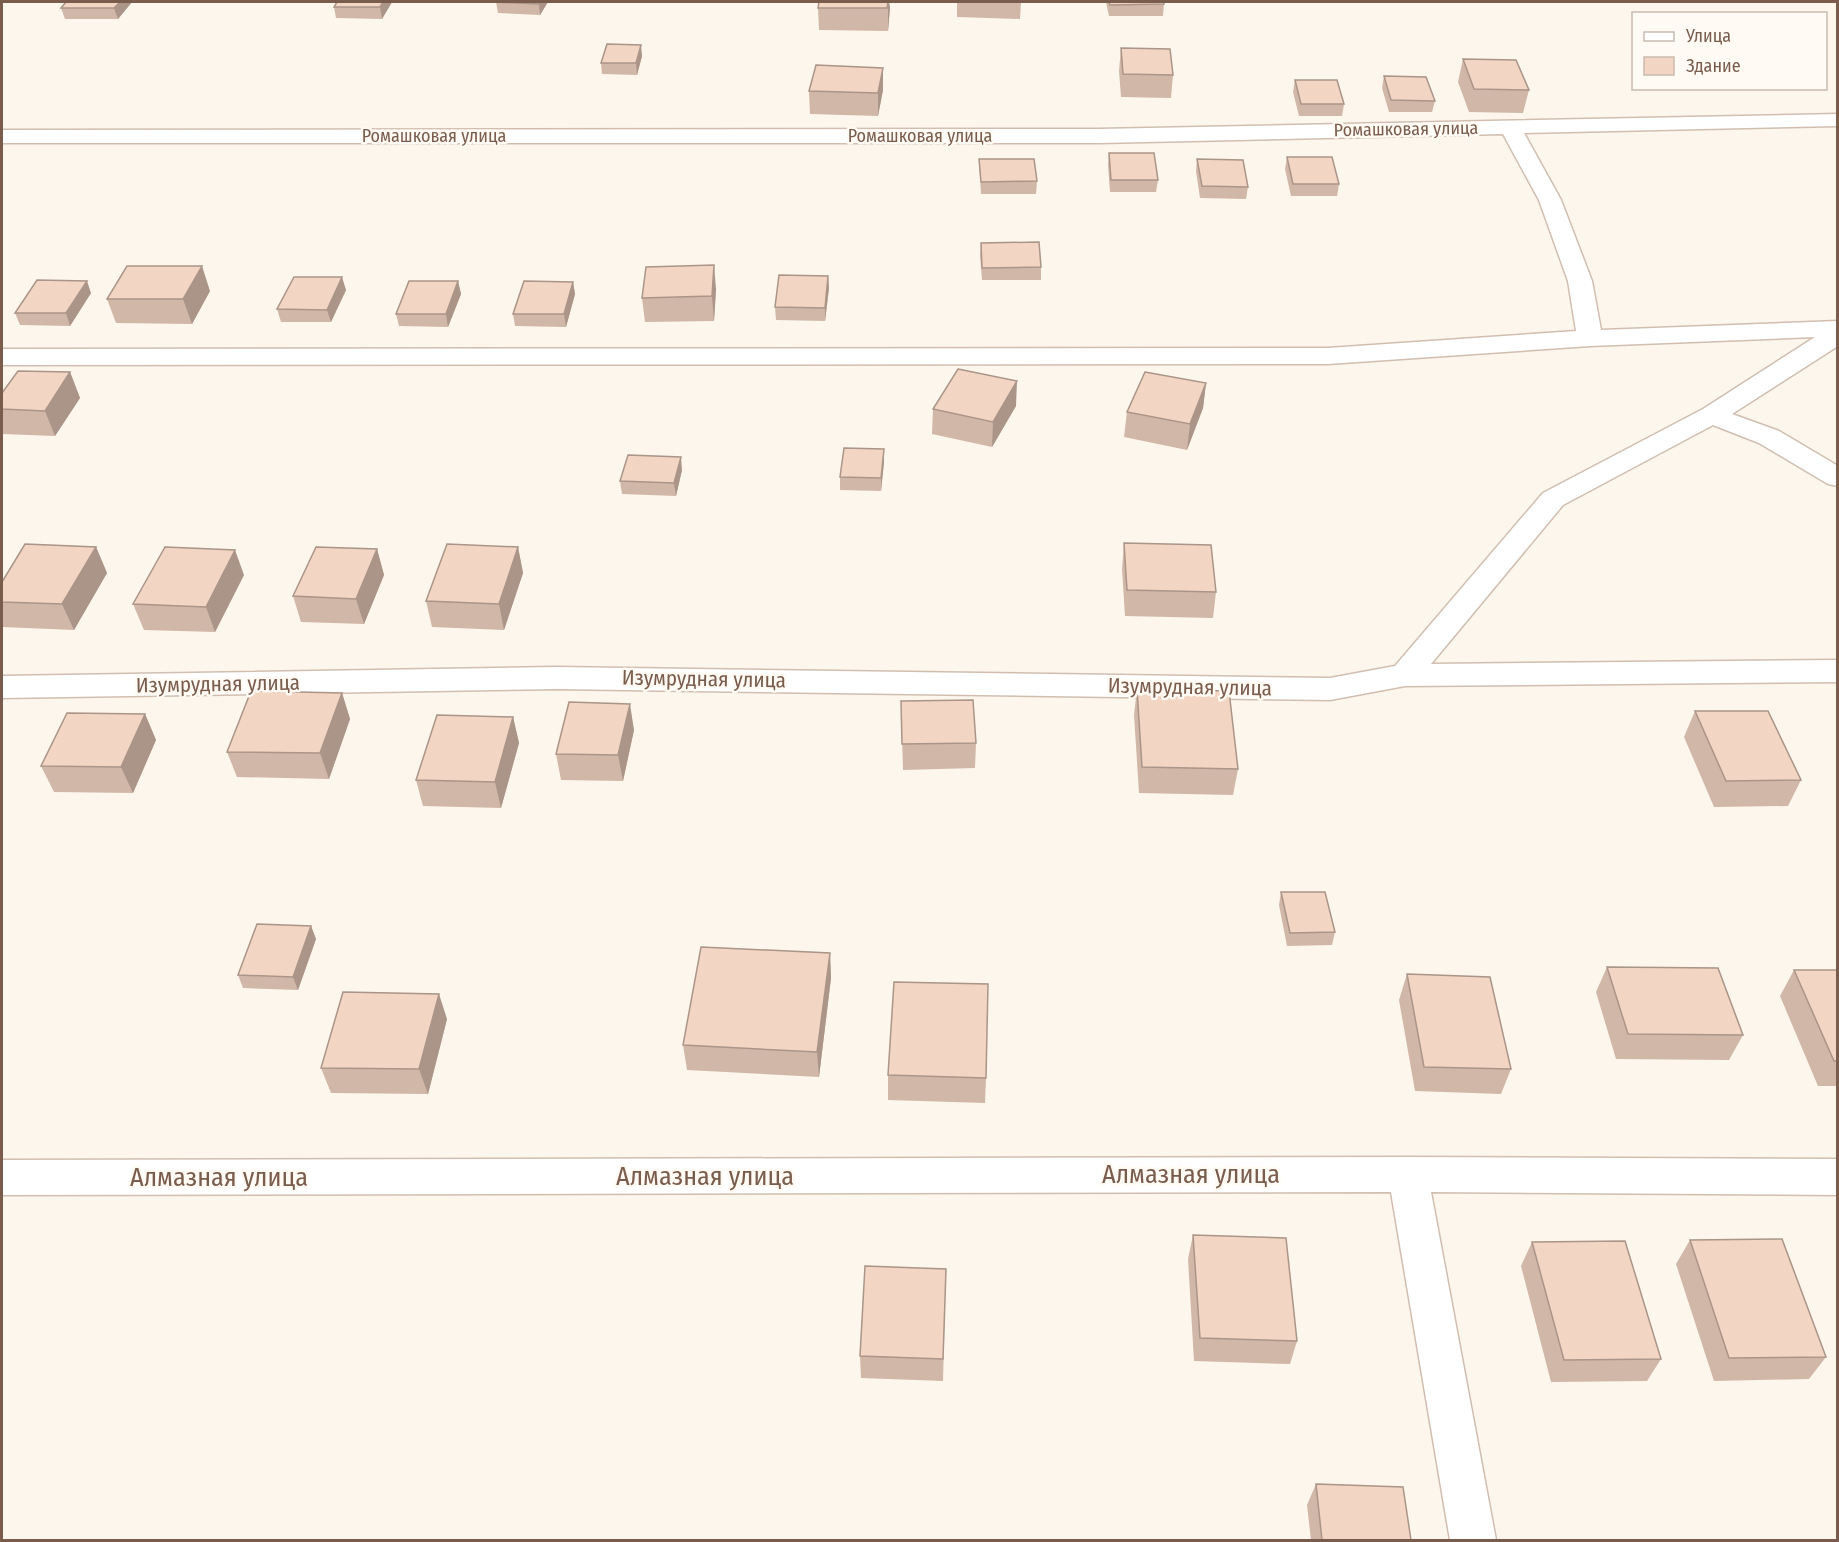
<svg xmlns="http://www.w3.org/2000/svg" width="1839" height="1542" viewBox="0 0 1839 1542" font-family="'Fira Sans Condensed',sans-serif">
	<rect width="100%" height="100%" fill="#fdf6ec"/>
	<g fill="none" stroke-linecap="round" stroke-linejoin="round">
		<defs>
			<path id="minor" d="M1838,114V126L1524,133L1561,200L1592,281L1601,330L1838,321V346L1732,414L1779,431L1838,466V486L1828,484L1759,443L1713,425L1563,505L1431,664L1838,660V682L1405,686L1330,700L557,689L2,698V676L557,667L1330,678L1395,666L1543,493L1703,409L1815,337L1590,346L1328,364L2,365V349L1328,348L1576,331L1568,281L1539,200L1503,134L1099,143H2V130L1099,129Z
				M1408,1157L1838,1159V1195L1431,1192L1496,1540H1450L1391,1192L2,1195V1160Z"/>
		</defs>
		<use href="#minor" stroke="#d1beb0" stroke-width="3"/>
		<use href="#minor" fill="#fff" fill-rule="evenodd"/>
	</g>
	<path fill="#d1b7a8" d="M66,2H132L118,19H65L61,8Z
		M337,2H392L382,19L336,18L334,7Z
		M496,2H548L540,15L498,13Z
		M957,2H1021L1020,19L957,17Z
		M1106,2H1164V4L1163,16H1109Z
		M890,7L888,31L819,30L818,8Z
		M1121,48L1173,75L1171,98L1121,97L1119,71Z
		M642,56L637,75L602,74L601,63Z
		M1463,59L1529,90L1523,113L1469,112L1458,82Z
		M1384,76L1435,101L1432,112H1389L1382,88Z
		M1295,80L1344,104L1342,116H1299L1293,92Z
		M883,90L878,116L810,114L809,91Z
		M1109,153L1158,180L1156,192H1110L1108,165Z
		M1287,157L1339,184L1337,196H1291L1285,169Z
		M979,159L1037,181L1036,194H981Z
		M1197,159L1248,187L1246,199L1200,198L1196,171Z
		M981,243L1041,267V280H982L980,255Z
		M828,276L829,288L825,321L776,320L775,307Z
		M458,281L461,294L448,327L399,326L396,314Z
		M573,282L575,294L566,327L515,326L513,314Z
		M716,289L714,321L645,322L642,298Z
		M346,290L331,322H281L277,309Z
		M210,291L192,324L116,323L107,299Z
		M91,293L70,326L20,325L15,313Z
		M70,372L80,398L55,436L2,434V393Z
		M1206,383L1203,408L1187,450L1124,437L1127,412Z
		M1016,406L992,447L932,434L933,409Z
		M884,462L881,491L840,490V477Z
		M682,470L676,496L622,494L620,481Z
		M1124,543L1216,592L1213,618L1125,616L1122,569Z
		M96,547L107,573L74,630L2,627V582Z
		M518,547L523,573L504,630L432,627L426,601Z
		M377,549L384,575L364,624L301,622L293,596Z
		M244,575L215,632L144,630L133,604Z
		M1137,689L1238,769L1233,795L1139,793L1134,715Z
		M342,693L350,719L329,779L237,777L227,752Z
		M901,701L976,743L975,768L903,770Z
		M1695,711L1801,780L1788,806L1714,807L1684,737Z
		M145,714L156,740L133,793L54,792L41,766Z
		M513,717L519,743L501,808L423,806L416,780Z
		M634,730L623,781L561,780L556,754Z
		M1281,892L1335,932L1332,945L1287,946L1279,905Z
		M311,926L316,939L298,990L243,988L238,975Z
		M830,953L831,978L819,1077L687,1070L683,1045Z
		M1607,967L1743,1035L1729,1060L1616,1059L1596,992Z
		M1794,970H1838V1086H1818L1780,996Z
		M1407,974L1511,1069L1501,1094L1415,1091L1399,1000Z
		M447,1019L428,1094L331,1093L321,1068Z
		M888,1075L986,1078L985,1103L888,1100Z
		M1193,1235L1297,1341L1290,1364L1194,1361L1188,1259Z
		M1690,1240L1826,1357L1809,1379L1714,1381L1676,1264Z
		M1532,1242L1661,1359L1647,1381L1551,1382L1521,1266Z
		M946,1269L943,1381L861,1378L860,1356Z
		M1316,1484L1411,1540H1311L1307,1505Z"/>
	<path fill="#aa9588" d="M120,2H132L118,19L114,8Z
		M383,2H392L382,19L380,7Z
		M540,2H548L540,15L539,4Z
		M888,2H889L890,7L888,31Z
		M641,45L642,56L637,75L636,63Z
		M883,68V90L878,116V93Z
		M714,265L716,289L714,321L712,296Z
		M202,266L210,291L192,324L183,299Z
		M828,276L829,288L825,321V308Z
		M342,277L346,290L331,322L327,310Z
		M87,281L91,293L70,326L66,313Z
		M458,281L461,294L448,327L446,314Z
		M573,282L575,294L566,327L564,314Z
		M70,372L80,398L55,436L45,411Z
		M1017,381L1016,406L992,447L993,422Z
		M1206,383L1203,408L1187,450L1190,424Z
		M884,449V462L881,491V478Z
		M681,457L682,470L676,496L674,483Z
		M96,547L107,573L74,630L62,604Z
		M518,547L523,573L504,630L499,604Z
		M377,549L384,575L364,624L356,599Z
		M235,550L244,575L215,632L206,607Z
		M342,693L350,719L329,779L320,753Z
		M630,704L634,730L623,781L618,755Z
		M145,714L156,740L133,793L121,767Z
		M513,717L519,743L501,808L495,782Z
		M311,926L316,939L298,990L293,977Z
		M830,953L831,978L819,1077L817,1052Z
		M439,994L447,1019L428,1094L419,1069Z"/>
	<path fill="#f3d5c3" stroke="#aa9588" stroke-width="1.5" d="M66,2H120L114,8H61Z
		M337,2H383L380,7H334Z
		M496,2H540L539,4Z
		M819,2H888L887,8H818Z
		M1109,2H1164V4L1110,5Z
		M607,44L641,45L636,63H601Z
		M1121,48L1170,49L1173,75L1123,74Z
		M1463,59L1516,60L1529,90L1474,89Z
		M816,65L883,68L878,93L809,91Z
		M1384,76L1426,77L1435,101L1391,100Z
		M1295,80H1337L1344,104H1301Z
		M1109,153H1154L1158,180H1111Z
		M1287,157H1332L1339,184H1293Z
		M979,159H1034L1037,181L981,182Z
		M1197,159L1243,160L1248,187L1202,186Z
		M1039,242L1041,267L982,268L981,243Z
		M714,265L712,296L642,298L646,267Z
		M127,266H202L183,299H107Z
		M779,275L828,276L825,308L775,307Z
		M294,277H342L327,310L277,309Z
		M37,280L87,281L66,313H15Z
		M409,281H458L446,314H396Z
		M524,281L573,282L564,314H513Z
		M958,369L1017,381L993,422L933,409Z
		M18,371L70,372L45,411L2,409V393Z
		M1145,372L1206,383L1190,424L1127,412Z
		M844,448L884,449L881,478L840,477Z
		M628,455L681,457L674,483L620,481Z
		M1124,543L1211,545L1216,592L1127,590Z
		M25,544L96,547L62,604L2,602V582Z
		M447,544L518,547L499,604L426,601Z
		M165,547L235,550L206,607L133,604Z
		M316,547L377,549L356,599L293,596Z
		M1137,689L1229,691L1238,769L1142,767Z
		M251,691L342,693L320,753L227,752Z
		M973,700L976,743L902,744L901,701Z
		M569,702L630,704L618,755L556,754Z
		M1695,711H1768L1801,780L1726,781Z
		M67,713L145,714L121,767L41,766Z
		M437,715L513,717L495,782L416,780Z
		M1281,892H1325L1335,932L1290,933Z
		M257,924L311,926L293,977L238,975Z
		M701,947L830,953L817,1052L683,1045Z
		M1607,967L1718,968L1743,1035L1628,1034Z
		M1794,970H1838V1061H1834Z
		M1407,974L1490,977L1511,1069L1424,1067Z
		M894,982L988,984L986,1078L888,1075Z
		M343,992L439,994L419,1069L321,1068Z
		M1193,1235L1286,1238L1297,1341L1200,1338Z
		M1782,1239L1826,1357L1729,1358L1690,1240Z
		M1625,1241L1661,1359L1564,1360L1532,1242Z
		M865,1266L946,1269L943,1359L860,1356Z
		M1316,1484L1403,1487L1411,1540H1322Z"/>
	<g text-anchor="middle" stroke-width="5" stroke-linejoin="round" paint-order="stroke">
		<g font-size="18" fill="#7a5c4d" stroke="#fffaf3">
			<text transform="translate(1406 129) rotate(-1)" y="6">Ромашковая улица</text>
			<text x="434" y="142">Ромашковая улица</text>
			<text x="920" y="142">Ромашковая улица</text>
		</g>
		<g font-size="21" fill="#7a5c4d" stroke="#fffaf3">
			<text transform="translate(704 679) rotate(1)" y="7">Изумрудная улица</text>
			<text transform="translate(218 684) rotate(-1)" y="7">Изумрудная улица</text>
			<text transform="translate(1190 687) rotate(1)" y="7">Изумрудная улица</text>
		</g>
		<g font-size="26" fill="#7a5c4d" stroke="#fffaf3">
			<text x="1191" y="1183">Алмазная улица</text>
			<text x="705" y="1185">Алмазная улица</text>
			<text x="219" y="1186">Алмазная улица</text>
		</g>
	</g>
	<rect width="1839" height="1542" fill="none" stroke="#7a5c4d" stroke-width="6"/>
	<rect x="1632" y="12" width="195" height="78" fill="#fffaf3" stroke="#cabbb1" stroke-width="1.5"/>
	<rect x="1644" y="32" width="30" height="9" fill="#ffffff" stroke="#cabbb1" stroke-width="1.5"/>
	<text x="1686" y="42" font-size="18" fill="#7a5c4d">Улица</text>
	<rect x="1644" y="57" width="30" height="18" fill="#f3d5c3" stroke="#cabbb1" stroke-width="1.5"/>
	<text x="1686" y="72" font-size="18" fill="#7a5c4d">Здание</text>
</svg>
